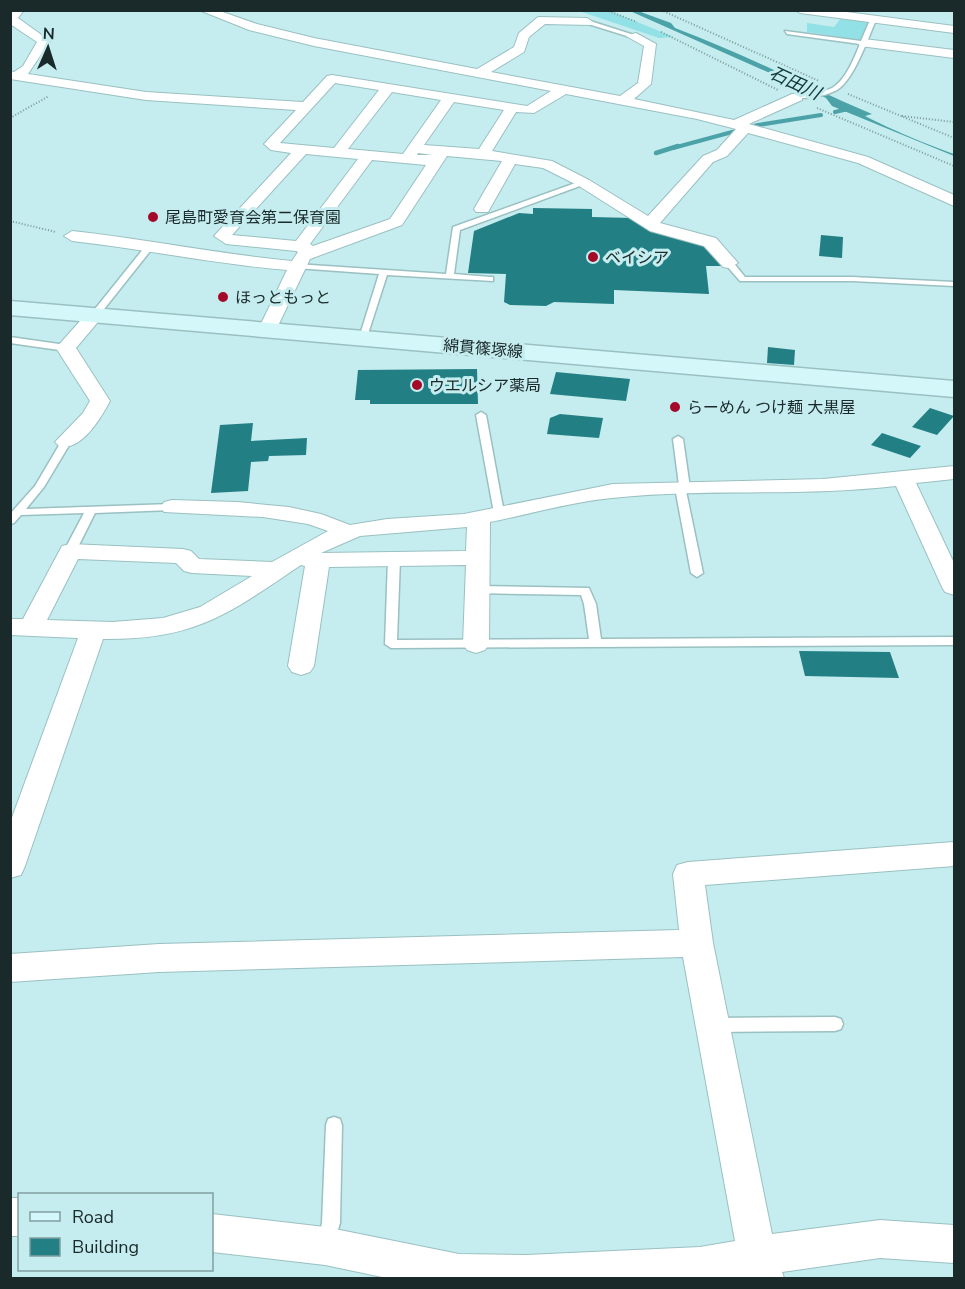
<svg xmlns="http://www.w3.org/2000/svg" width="965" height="1289" viewBox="0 0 965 1289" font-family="'Nunito Sans','Noto Sans JP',sans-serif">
	<rect width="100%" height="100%" fill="#c5ecee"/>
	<path fill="#92e1e6" d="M579,11H610L674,37L659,38Z
		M842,17L870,20L861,40L807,32V23L834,27Z"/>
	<path fill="#4ba2a7" d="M630,11H638L671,23L675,28C742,53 808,87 872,114L865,116C890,129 928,145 954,154V156L832,106L826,98Z"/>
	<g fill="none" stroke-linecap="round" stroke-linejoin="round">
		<path stroke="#4ba2a7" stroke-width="4" d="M835,112L848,109
			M673,148L758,125L821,115"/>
		<path stroke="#4ba2a7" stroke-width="4.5" d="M656,153L678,146"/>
	</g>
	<path fill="#227f84" d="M533,208L592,209V217L632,218L699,241L724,266H706L709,294L614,290V304L554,302L546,306L510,305L504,302L506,274L468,273L474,231L519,213L533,214Z
		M821,235L843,237L842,258L819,256Z
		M768,347L795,350L794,365L767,363Z
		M477,369L478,404H370V400H355L358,370Z
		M556,372L630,379L626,401L550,394Z
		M930,408L954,416L937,435L912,427Z
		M560,414L603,418L599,438L547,434L550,418Z
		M253,423L251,441L307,438L306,455L269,456L268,461L251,462L248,491L211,493L220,425Z
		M882,433L921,446L910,458L871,445Z
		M799,651L890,652L899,678L805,676Z"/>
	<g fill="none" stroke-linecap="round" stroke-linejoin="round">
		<defs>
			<path id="lane" d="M873,18L876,20C868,38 854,80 837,90C826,96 807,99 795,98V96C806,93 821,93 832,88C846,80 854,58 860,44L787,34L785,31L861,41L870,20Z
				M587,20L634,35L635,36L630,37L585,23Z
				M581,181L588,183L460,230L454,274L490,277H493V281L387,275L366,340L363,341L359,338L379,274L296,268L292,266L296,264L446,274L453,227Z
				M148,243L155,245L97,318H91V314Z
				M726,261H732L745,277H852L954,282V286L852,281H740L726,265Z
				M10,337L66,345L70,348L66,351L10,343Z
				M481,412L486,415L504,513L499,516L494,513L476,415Z
				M678,436L683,439L690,488L686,491L703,573L697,577L691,573L675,488L679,485L673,439Z
				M66,439L71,442L44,487L26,509L172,504L177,507L172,510L95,513L76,551L70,554L64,551L84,513L21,515L14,523L10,524V514L35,486L61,442Z
				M394,556L400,559L397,640L589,639L584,604L581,595L472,593L470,590L476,586L589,588L596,604L601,639L954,637V645L391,648L385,644L388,559Z
				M835,1017L841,1019L843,1024L841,1029L835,1031L714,1032L708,1030L706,1025L708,1020L714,1018Z
				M334,1117L340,1119L342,1125L340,1223L332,1249L326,1252L320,1249L317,1243L322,1223L326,1125L328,1119Z"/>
			<path id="street" d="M12,10H24L18,18L50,41L28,74L146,92L303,102L327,76L332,75L527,106L551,91L314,46L249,30L199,10H217L257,24L314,38L477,69L514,47L519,33L538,17L587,18L593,22L591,25L545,24L529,37L524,52L491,72L620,96L638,83L644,46L626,36L636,33L656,44L651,84L634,99L734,120L792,94H802V100L749,124L868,157L954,195V206L858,163L748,133L727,156L713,162L660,223L716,238L738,263L729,268L723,267L704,246L650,231L579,186L543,168L515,164L488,212H476L474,209L502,161L447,156L402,225L310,259L276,330L267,336L258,330L287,270C215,264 144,249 72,241L64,236L72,231C146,239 218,254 292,261L298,252L296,251L226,244L214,236L291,153L271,150L264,144L296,110L146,100L10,79V71L14,72L23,66L37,42L10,24ZM335,83L379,90L334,148L280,143ZM392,92L441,100L403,154L348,149ZM566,94L697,119L736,129L717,150L703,156L648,216L589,180L552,161L492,151L516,112L534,113ZM454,102L504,110L479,149L424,145ZM418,153L433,155H417ZM306,154L358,159L296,241L232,235ZM372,160L426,165L390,219L313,246L310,244Z
				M795,10H831L954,26V33L800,13Z
				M864,39L954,50V58L860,46L858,43Z
				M94,311L103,316L76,348L110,401C101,418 81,452 59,446L55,442L83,413L90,401L56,348L88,312Z
				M954,466V479L916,483L954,563V595L945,592L942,587L896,486C801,497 706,488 612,498C570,502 531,514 490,522L489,644L485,650L476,653L467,650L463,644L466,565L329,567L314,666L310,672L301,675L292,672L288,666L305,566L301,565C228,614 196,640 103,639L25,866L21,875L10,878V823L78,638L10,635V619H23L62,546L70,544L183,549L191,551L199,559L272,562L328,531L308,524L263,517L164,512L161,507L164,502L172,500L237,502L289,507L321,514L350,525L387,519L464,514L613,484L823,479ZM467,527L466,551L321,553L360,536ZM78,559L176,563L184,571L192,573L252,576L200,607L163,618L112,622L47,620Z
				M954,842V866L705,885L713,943L772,1234L880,1220L954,1225V1263L880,1258L782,1272L784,1278H387L325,1265L212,1252V1214L325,1227L459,1254L526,1255L700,1247L735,1241L683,957L159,972L10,982V954L159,944L679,930L673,874L677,865L688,862Z
				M10,1198H20V1236H10Z"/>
			<path id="secondary" d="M10,301L954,381V397L10,315Z"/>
		</defs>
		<use href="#lane" stroke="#9ac0c2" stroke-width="3"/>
		<use href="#street" stroke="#9ac0c2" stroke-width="2"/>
		<use href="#secondary" stroke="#9ac0c2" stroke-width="3"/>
		<path stroke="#7d999b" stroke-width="2" stroke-dasharray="1 2" stroke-linecap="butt" d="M606,10L637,22
			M661,10L819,81
			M661,32L778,90
			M848,94L954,138
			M817,108L954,166
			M902,116L954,122
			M10,118L49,96
			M10,221L56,232"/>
		<use href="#lane" fill="#fff" fill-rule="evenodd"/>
		<use href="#street" fill="#fff" fill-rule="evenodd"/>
		<use href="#secondary" fill="#d4f8fa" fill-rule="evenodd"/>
	</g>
	<g fill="#a50929" stroke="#c5ecee" stroke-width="2">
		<circle cx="153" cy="217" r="6"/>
		<circle cx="593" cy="257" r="6"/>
		<circle cx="223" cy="297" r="6"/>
		<circle cx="417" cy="385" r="6"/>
		<circle cx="675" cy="407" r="6"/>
	</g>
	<g text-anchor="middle" stroke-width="6" stroke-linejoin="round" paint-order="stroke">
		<g font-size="16" fill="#1a292a" stroke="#c5ecee" text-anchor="start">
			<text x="165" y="223">尾島町愛育会第二保育園</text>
			<text x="605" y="263">ベイシア</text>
			<text x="235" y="303">ほっともっと</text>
			<text x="429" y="391">ウエルシア薬局</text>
			<text x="687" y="413">らーめん つけ麺 大黒屋</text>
		</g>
		<g font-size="16" fill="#1a292a" stroke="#c5ecee">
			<text transform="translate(483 348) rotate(5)" y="6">綿貫篠塚線</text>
		</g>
		<g font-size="18" font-style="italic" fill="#0e393b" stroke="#c5ecee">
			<text transform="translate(795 83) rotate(25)" y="6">石田川</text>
		</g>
	</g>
	<rect width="965" height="1289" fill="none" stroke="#1a292a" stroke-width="24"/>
	<rect x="18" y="1193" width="195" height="78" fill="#c5ecee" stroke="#819ea0" stroke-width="1.5"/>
	<rect x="30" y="1212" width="30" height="9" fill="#d4f8fa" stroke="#819ea0" stroke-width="1.5"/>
	<text x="72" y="1223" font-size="18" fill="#1a292a">Road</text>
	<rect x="30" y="1238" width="30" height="18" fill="#227f84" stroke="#819ea0" stroke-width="1.5"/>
	<text x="72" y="1253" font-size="18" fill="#1a292a">Building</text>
	<g transform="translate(48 48) rotate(3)" stroke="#c5ecee" stroke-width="4.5" paint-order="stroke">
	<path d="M0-4.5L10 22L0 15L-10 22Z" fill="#1a292a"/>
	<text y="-9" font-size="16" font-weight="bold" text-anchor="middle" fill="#1a292a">N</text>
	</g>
</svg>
